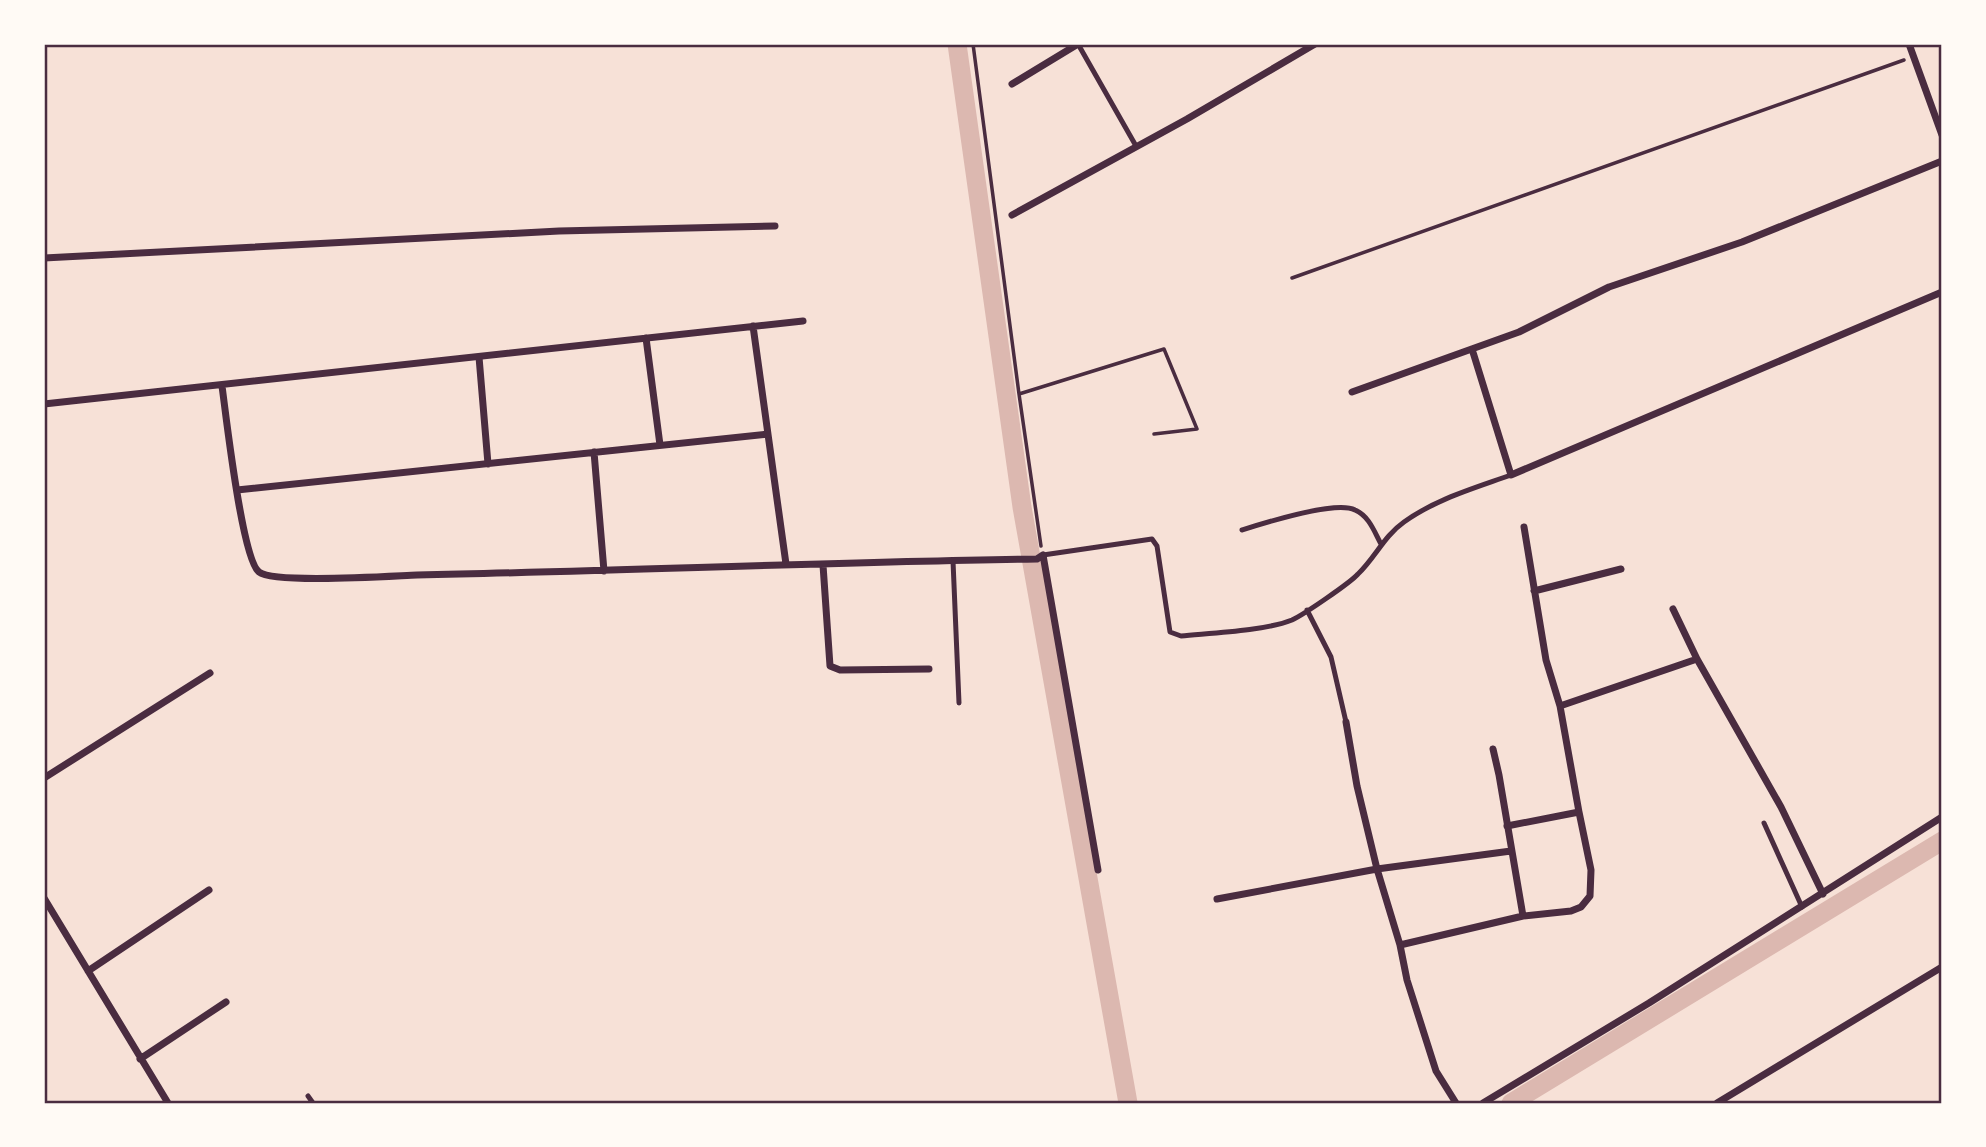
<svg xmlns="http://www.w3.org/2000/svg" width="1986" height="1147" viewBox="0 0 1986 1147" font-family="Helvetica,sans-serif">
	<rect width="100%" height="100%" fill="#f7e1d7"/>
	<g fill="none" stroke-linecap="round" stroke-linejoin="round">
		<path stroke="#dcb8b0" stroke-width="19" d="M957,44L1022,507L1128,1103
			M1511,1103L1942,841"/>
		<path stroke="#4a2c40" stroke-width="3.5" d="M973,44L1019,394L1041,546
			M1292,278L1904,60
			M1019,394L1164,349L1197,429L1154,434"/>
		<path stroke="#4a2c40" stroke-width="5" d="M1078,44L1136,146
			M1242,530C1264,523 1336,500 1355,510C1369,516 1374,531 1381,544
			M1043,555L1152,539L1157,546L1170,632L1181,636C1212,633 1264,631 1292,620C1303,615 1350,583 1358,574C1375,558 1384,536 1404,522C1436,499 1475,488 1511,475
			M953,561L959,703
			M1307,610L1331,657L1346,722
			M1764,823L1802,907
			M308,1096L313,1103"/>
		<path stroke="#4a2c40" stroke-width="7" d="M1909,44L1942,135
			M1012,84L1078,44
			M1012,215L1187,119L1315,44
			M44,258L559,231L775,226
			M753,326L786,564
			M646,338L660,445
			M1472,349L1511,475L1942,292
			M479,357L488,464
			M222,386C226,415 242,559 259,572C274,584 391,576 417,575C623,571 830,562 1037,559L1043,555L1098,870
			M1352,392L1519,332L1609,287L1742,242L1942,161
			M44,404L803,321
			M594,452L604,571
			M237,490L768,434
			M823,565L830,666L840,670L929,669
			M1534,591L1621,569
			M1673,609L1697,659L1781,807L1823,894
			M1560,706L1697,659
			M1346,722L1357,786L1377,869L1400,945L1407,980L1436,1071L1456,1103
			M1493,749L1499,775L1523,916
			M44,778L210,673
			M1507,826L1579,812L1560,706L1546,660L1524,527
			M44,898L168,1103
			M1217,899L1377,869L1511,851
			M1400,945L1523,916L1571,911L1581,907L1590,896L1591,870L1579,812
			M88,971L209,890
			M140,1059L226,1002
			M1483,1103L1649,1003L1942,817
			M1717,1103L1942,967"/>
	</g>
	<rect width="1986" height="1147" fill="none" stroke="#fffaf5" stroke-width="91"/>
	<rect x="46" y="46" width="1894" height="1056" fill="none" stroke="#4a2c40" stroke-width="2.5"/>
</svg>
